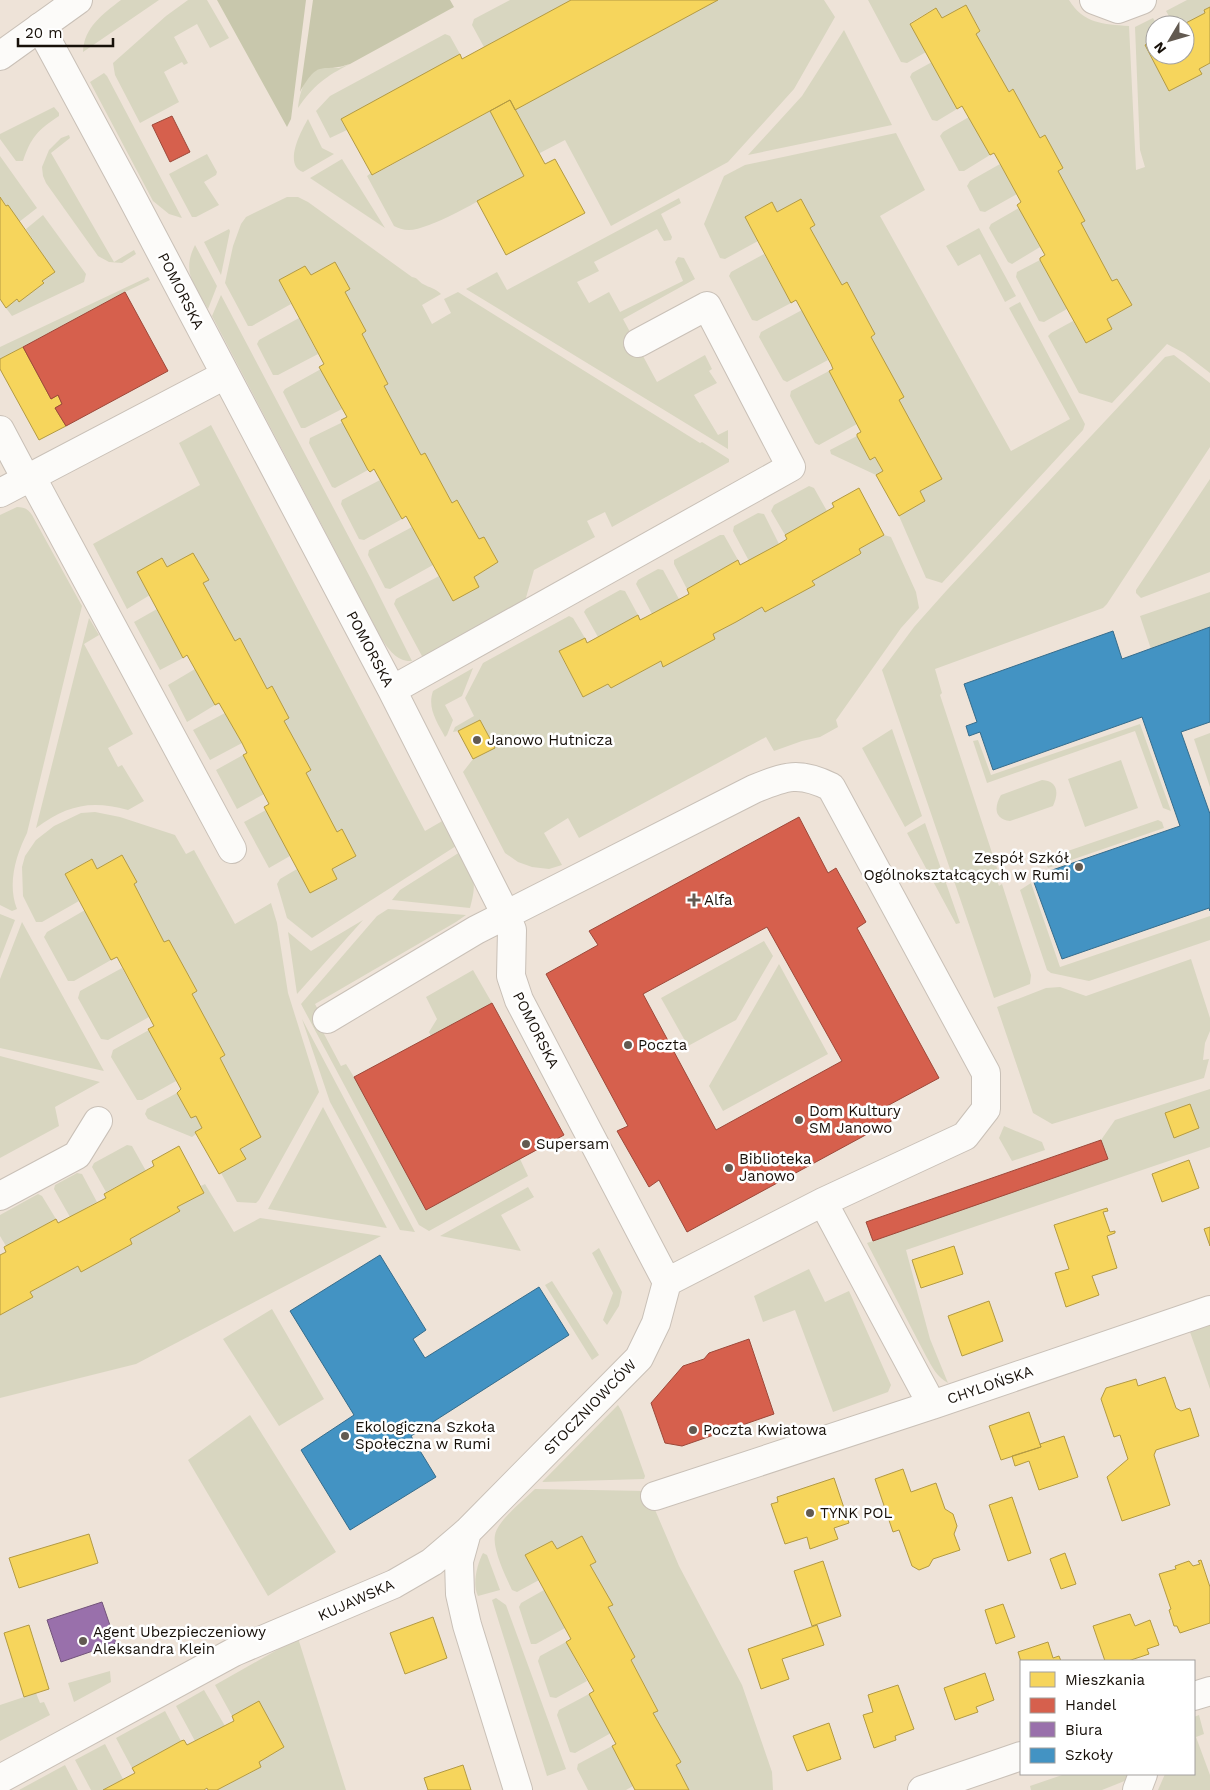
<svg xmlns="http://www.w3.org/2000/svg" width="1210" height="1790" viewBox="0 0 1210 1790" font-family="'Work Sans',sans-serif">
	<rect width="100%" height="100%" fill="#eee3d8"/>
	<path fill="#d8d6c0" d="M121,0H159L83,52C84,27 103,14 121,0Z
		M188,0H207L229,38L210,48L197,24L174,37L188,63L184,65L182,62L164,72L179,102L140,123L115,75L113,63L166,16Z
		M510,0H571L484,47L472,25L474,19Z
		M718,0H824L835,17L794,89L728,162L611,226L565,140L538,154L515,109Z
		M868,0H1069C1084,24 1103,24 1129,26L1136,170L1145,167L1140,150L1135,27L1153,18L1157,25H1155V39L1145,45L1169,91L1201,74L1199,69L1210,63V373L1184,353L1167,344L1112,403L1079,393L1048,336L1051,333L1073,321L1086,343L1112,329L1107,319L1132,305L1117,279L1112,281L1081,223L1085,221L1058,171L1063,168L1044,136L1040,138L1013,89L1009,92L976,34L980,30L966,5L942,18L935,8L910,23L926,52L907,63L901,62Z
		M1187,0H1210V7L1204,10L1205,13L1182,25H1174L1166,11Z
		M844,30L892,125L748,155L802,96Z
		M445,34L450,36L460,54L341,120L347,130L330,138L316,111L330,96Z
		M932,62L957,109L937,121L932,120L910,77L912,73Z
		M350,64C326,76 313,86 298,108C300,91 306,68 327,67C331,66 335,68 339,68C342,67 347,65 350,64Z
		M104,73L107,76L182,218L169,214L153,201L90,82Z
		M54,107L59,113V116C38,130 31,137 23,161H16L0,139V134Z
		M490,111L524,176C500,188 433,230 409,230C403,230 398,228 394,226L367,176L371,173L373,175Z
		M969,117L990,155L964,171H959L940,136L943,132Z
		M308,119L322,148L334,154L303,172C283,165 301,131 308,119Z
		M896,133L925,190L880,216L1011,451L1070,419L1009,308L1020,302L1085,424L1083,430L942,583L926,578L899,516L925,501L920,491L941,479L899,400L871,337L875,334L848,283L842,285L810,228L815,225L801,199L777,212L772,203L745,217L758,241L725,259L720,258L704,224L724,176L745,165Z
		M69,135L70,138L51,153L114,262L134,250L136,254L122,263L109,262L98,256L46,183L43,176L42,167L49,150L61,138Z
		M207,154L217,172L216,175L204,182L219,205L196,217H192L169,174Z
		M0,156L37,208L19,222L0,197Z
		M342,159L385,228L310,178Z
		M1000,164L1017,194L985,212L980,211L967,186L970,181Z
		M287,197H298L308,202L412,277C418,278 418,281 423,284C430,288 435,288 441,294L422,305L432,324L451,313L444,299L458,292L700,443L702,442L729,459V462L612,527L605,512L587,521L595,537L534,570L525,601L423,658L394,604L396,599L439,576L453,601L474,577L498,562L484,537L479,539L457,500L452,503L425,453L421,455L384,386L388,384L362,334L366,331L345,292L350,289L335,262L311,275L305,266L279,280L291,304L252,326H248L225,283L233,246L241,224L246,217Z
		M679,198L681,203L661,214L672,237L671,240L664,241L657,229L594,262L599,271L577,282L589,303L609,292L620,312L683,281L675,262L678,257L684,258L695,279L623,319L657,382L705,355L712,369L709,371L717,383L694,395L718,435L728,430V449L466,289L497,272L507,290Z
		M1019,208L1040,247L1012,264L1008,262L989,228L991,224Z
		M43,215L86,274L84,282L12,316L6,308L17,299L20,301L44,283L42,281L54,272L26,229Z
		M979,228L1016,296L1005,302L980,254L958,266L946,246Z
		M229,229L230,231L221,275L204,242Z
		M195,245L217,286L208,309C195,286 181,273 195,245Z
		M764,254L791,303L757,321L752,320L729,276L731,272Z
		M1040,260L1067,309L1044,322L1039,321L1016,277L1017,272Z
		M148,277L150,280L125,292L0,359V347Z
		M221,295L371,579L412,661C397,662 389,650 381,638L212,316Z
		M802,310L828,360L787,382L783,380L759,337L761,332Z
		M299,318L318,354L278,375H273L257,344L259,340Z
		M1174,355L1210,383V447L1107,604L1103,608L935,669L942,693L940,695L998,871L994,873L999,886L1002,884L1031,975L1030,984L994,998L882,670L914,627L947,590L1165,357Z
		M321,369L342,409L305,428H301L283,392L285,389Z
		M829,371L857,424L819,445L815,443L790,396L791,391Z
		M343,422L368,470L335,488L332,487L309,443L310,438Z
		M211,425L425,831L444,820L456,846L312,938L287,918L277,884L280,879L297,869L310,893L337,879L332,869L356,855L342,830L337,832L306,773L311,770L284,721L289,718L272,686L267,689L240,639L235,641L203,583L209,580L193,554L167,567L162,558L137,572L150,595L127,609L93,544L200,485L179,443Z
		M857,436L871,459L875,457L883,471L876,475L831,454L830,450Z
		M1210,479V572L1141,598L1136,593V590Z
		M380,480L402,519L364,540L359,539L341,504L342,500Z
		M809,486L814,488L827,511L785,535L771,511L774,505Z
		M17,507C24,507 28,509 32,515L82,606L27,833C16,855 7,884 17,909L12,911L0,905V515Z
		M758,513L764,514L779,544L749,561L733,531L734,526Z
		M412,527L433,565L390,589L385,588L368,555L369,550Z
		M720,535H724L738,560L687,589L674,564V560Z
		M884,535L891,537L916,592L919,608L901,628L836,720L838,727L820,737L802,741L774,751L766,737L579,838L568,818L544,833L562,865L549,869L532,867L518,862L505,853L463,772L473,759L495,748L480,720L458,731L453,732L455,727L474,716L465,698L483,663L569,616L573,618L585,638L559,652L583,697L608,684L611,688L661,661L663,666L715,639L713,634L762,607L765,612L814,585L812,581L861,553L859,549Z
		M658,569L663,570L679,599L652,614L636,584L638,580Z
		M620,590L625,591L638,615L598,637L584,612L586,609Z
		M1210,592V627L1151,649L1140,616Z
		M157,609L183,658L160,670L134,622Z
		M89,618L99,635L84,644L133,734L108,748L118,767L122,765L144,801L128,810C90,800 68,805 36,828Z
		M473,668L462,696L445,705L453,720L447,735L445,737C437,722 427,708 433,691Z
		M195,669L215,705L187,722L168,685Z
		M225,713L242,743L210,760L193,730Z
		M1140,724L1171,811L1163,808L1135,731L987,783L973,741L978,740L991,775Z
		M892,729L922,816L905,827L862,748Z
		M1210,733V787L1194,739Z
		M243,755L264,794L237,809L216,770Z
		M1121,760L1138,808L1085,827L1068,779Z
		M1042,780C1058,781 1059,793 1053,806L1010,821C994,819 994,807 1001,795Z
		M266,810L290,856L269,868L244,822Z
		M95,812L120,817L175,835L186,854L194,850L235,924L271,903L277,923L288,993L319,1092L259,1200L256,1203L237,1202L221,1173L245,1159L240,1149L261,1137L220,1058L225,1055L192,994L197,991L169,940L164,942L134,884L137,882L122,855L97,869L91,859L65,874L79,901L42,922H36L23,896L22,867L25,856L36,840L54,826L81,813Z
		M1158,820L1162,822L1164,828L1048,868L1046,864L1052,858V856L1058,853L1059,854Z
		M925,823L960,923L956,924L907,833Z
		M460,852C473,878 478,878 470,908L392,900L400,890Z
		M1031,883L1060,967L1210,916V940L1089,981L1051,973L1047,970L1020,890Z
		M388,909L466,915L456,922L315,1004L328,1028L323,1032L341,1066L346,1064L354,1077L520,1159L528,1176L429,1231L419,1225L301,1004L377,916Z
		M85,910L111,960L74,981H68L44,937L47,932Z
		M0,914L15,920L0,959Z
		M363,920L297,994L288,932L311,951Z
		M22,922L104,1071L0,1048V979Z
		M764,941L773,956L736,1020L688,1046L661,998Z
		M1191,959L1210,1018V1031L1205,1043L1203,1060L1209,1059L1204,1078L1052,1124L1033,1113L997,1007L1046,988L1060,987L1086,996Z
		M779,964L828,1054L723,1111L709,1086Z
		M122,968L149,1017L108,1040L101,1039L78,998L80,991Z
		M473,970L492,1003L431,1036L429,1032L437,1019L426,997Z
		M302,1019L400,1204L415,1232L400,1230L330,1102Z
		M149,1030L176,1081L142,1100H137L111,1057L113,1050Z
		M0,1056L100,1082L55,1107L59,1126L0,1158Z
		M1210,1089V1147L906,1250L930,1339L948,1383C937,1377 932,1367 926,1356L867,1243L1107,1159L1101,1140L1115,1120Z
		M177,1093L191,1118L196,1116L202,1128L196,1132V1134L192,1137L148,1119L145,1114L147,1109Z
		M323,1107L387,1228L268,1209Z
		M1004,1126L1042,1142L1045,1150L1012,1161L999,1138Z
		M127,1145L132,1146L146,1171L106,1192L92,1167L94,1163Z
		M77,1173L82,1174L97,1202L70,1217L54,1189L55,1185Z
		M205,1184L234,1232L260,1218L381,1236L136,1364L0,1398V1315L33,1297L30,1292L78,1266L81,1271L132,1244L130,1239L179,1211L177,1207L204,1193L201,1186Z
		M528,1187L534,1197L501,1215L521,1251L440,1236Z
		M38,1194L42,1196L56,1219L6,1246L0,1236V1215Z
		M599,1248L622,1292L619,1306L607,1325L603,1320L613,1293L592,1253Z
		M809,1269L825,1302L849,1291L891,1385L888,1392L833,1412L795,1310L763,1322L754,1296Z
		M552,1281L599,1355L592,1360L545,1285Z
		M272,1309L324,1399L279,1426L223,1339Z
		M1210,1325V1389L1190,1332Z
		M618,1405L622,1412L645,1476L644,1479L542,1482Z
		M250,1415L336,1552L268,1596L188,1460Z
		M535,1489L647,1491L679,1566L742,1685L772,1772L773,1790H689L676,1765L681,1762L653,1713L658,1710L631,1660L635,1657L608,1607L612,1605L590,1565L596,1562L582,1536L557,1549L552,1541L525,1555L539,1580L517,1592L512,1590C506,1577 492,1549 495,1535C497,1521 525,1499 535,1489Z
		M483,1553L487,1555L500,1590L478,1596C472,1585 477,1564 483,1553Z
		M544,1590L565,1628L536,1644H531L519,1607L521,1603Z
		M496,1598L506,1605L566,1769L547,1776L492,1600Z
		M298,1638L346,1790H217L261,1767L259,1762L284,1747L259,1702L232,1716L215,1685Z
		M566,1642L587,1681L556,1698L550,1697L538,1661L540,1656Z
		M110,1671L111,1682L74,1702L68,1683Z
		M204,1690L225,1726L195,1741L176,1706Z
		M36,1693L40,1703L44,1702L50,1715L0,1741V1705Z
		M589,1694L611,1733L575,1753L570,1752L557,1715L559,1710Z
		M165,1711L181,1741L132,1768L116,1738Z
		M1199,1715L1204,1734L1196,1737L1210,1775V1790H1158L1165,1774H1194V1717Z
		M105,1744L123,1779L103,1790H91L75,1760Z
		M612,1746L633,1786L626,1790H588L577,1769L578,1764Z
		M65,1765L78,1790H19Z
		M1065,1774H1134L1132,1778L1102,1790H1031L1030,1786Z"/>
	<path fill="#c8c7ac" d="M217,0H306L291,119L287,127Z
		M313,0H450L454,7L350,64C320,74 320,57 300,92Z"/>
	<path fill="#f6d55c" stroke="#b39a43" d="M571,0H718L515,110L510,100L372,175L341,119L460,54L462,59Z
		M966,5L980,31L976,34L1009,92L1013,89L1040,138L1045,135L1063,168L1058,171L1085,221L1081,223L1112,281L1117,279L1132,305L1107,319L1112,329L1086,343L1040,260V258L1045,255L1017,205L1021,202L998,160L994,153L990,155L962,106L957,109L910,24L936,8L942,18Z
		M1210,7V63L1199,69L1202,74L1169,91L1145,45L1155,39V55H1185V25H1182L1205,13L1204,10Z
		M510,100L545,164L555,159L585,213L506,255L477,201L524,176L490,111Z
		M0,197L6,206L8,205L55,272L42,281L44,283L19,302L17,299L6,308L0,299Z
		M801,199L815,225L810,228L842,285L847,282L875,334L871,337L904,397L899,400L942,479L920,491L925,501L899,516L876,475L883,471L875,457L870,460L857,436V434L861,432L829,371L833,369L831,364L796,300L791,303L745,217L772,202L777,212Z
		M335,262L350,289L345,292L366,331L362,334L388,384L384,386L421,455L425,453L452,503L457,500L479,539L484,537L498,562L474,577L479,587L453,601L406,516L402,519L374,469L370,472L368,470L341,420L347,417L319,367L324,364L279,280L305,266L311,275Z
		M23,347L51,399L58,395L62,404L55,408L66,426L39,440L0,369V359Z
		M859,488L884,535L859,549L861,553L860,554L812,581L815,585L765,612L762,607L736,622L713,634L715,639L663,667L661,661L611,688L608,684L583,697L559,651L585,638L587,643L638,615L640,620L646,617L689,594L687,589L738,560L740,565L779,544L787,539L785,535L834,507L832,503Z
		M193,553L209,580L203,583L235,641L240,638L267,689L272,686L289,718L284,721L311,770L306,773L337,832L342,829L356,856L332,869L337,879L310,893L264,807L269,804L243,755L247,753L242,743L219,703L215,705L187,655L183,658L137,572L162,558L167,567Z
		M480,720L495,748L473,759L458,731Z
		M122,855L137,882L134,884L164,942L169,940L197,991L192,994L225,1055L220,1058L261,1137L240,1149L246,1159L219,1174L195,1132L202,1128L196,1116L191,1118L177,1093L181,1089L148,1029L154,1026L117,957L111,960L65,874L92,859L97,869Z
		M1190,1104L1199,1128L1174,1138L1165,1113Z
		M179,1146L204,1193L177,1207L180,1211L130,1239L132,1244L81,1272L78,1266L30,1292L33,1297L0,1315V1255L6,1252L4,1247L56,1219L58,1223L106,1198L104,1194L154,1166L152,1161Z
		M1189,1160L1199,1188L1162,1202L1152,1174Z
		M1107,1208L1108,1211L1103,1212L1110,1232L1115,1231V1233L1107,1236L1117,1268L1092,1276L1099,1295L1066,1307L1055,1273L1069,1269L1054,1225Z
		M1210,1227V1246L1204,1229Z
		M954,1246L963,1274L921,1288L912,1260Z
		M989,1301L1003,1341L962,1356L948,1316Z
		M1165,1377L1176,1408L1181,1411L1190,1408L1199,1436L1156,1450L1154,1455L1170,1505L1122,1521L1107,1477L1128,1459L1120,1435L1114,1437L1101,1399L1106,1388L1136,1379L1138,1386Z
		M1029,1412L1041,1447L1001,1460L989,1426Z
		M1064,1436L1078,1477L1039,1490L1029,1461L1015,1466L1012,1456L1041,1447L1040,1444Z
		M903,1469L911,1492L936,1483L945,1509L953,1514L957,1526L954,1534L960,1550L933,1559L929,1566L919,1570L912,1566L899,1530L893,1532L875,1479Z
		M834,1478L849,1523L834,1528L838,1539L810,1549L807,1537L785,1544L771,1504L778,1502L777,1497Z
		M1012,1497L1031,1553L1008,1561L989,1505Z
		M89,1534L98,1563L19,1588L9,1558Z
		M582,1536L596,1562L590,1565L613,1605L608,1607L635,1657L631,1660L658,1711L653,1713L681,1762L676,1765L689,1790H635L612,1746L616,1744L589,1694L594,1691L566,1642L571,1639L525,1555L552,1541L557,1549Z
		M1065,1553L1076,1584L1061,1589L1050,1559Z
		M1201,1560L1210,1587V1623L1180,1633L1177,1626H1174L1169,1610L1171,1609L1159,1574L1176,1569L1175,1566L1189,1561L1193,1566L1200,1564L1198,1561Z
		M823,1561L841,1616L812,1626L794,1571Z
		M1003,1604L1015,1637L996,1644L985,1610Z
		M1130,1614L1135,1626L1150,1620L1159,1645L1147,1649L1149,1654L1128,1661H1105L1093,1626Z
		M433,1617L447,1658L405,1674L390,1633Z
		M29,1625L49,1689L24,1697L4,1633Z
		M817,1625L824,1645L782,1659L789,1679L761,1689L748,1649Z
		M1048,1642L1053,1658L1059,1656L1061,1661L1021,1662L1018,1652Z
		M985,1673L994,1700L976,1707L978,1712L955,1720L944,1688Z
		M898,1685L914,1729L895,1736L896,1740L874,1748L863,1715L873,1712L868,1695Z
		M259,1701L284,1747L259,1762L261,1767L217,1790H208L207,1788L204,1790H103L135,1773L132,1768L181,1741L184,1740L187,1745L230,1723L234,1721L232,1716Z
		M829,1723L841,1759L807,1771L793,1736Z
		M463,1765L471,1790H428L424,1778Z"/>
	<path fill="#d6604d" stroke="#9d4839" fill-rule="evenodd" d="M172,116L190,152L170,162L152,125Z
		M125,292L168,371L66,426L55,408L62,404L58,395L51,399L23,347Z
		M799,817L828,873L836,868L866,922L857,928L939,1078L887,1106L895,1119L687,1232L659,1180L649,1187L617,1131L628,1126L546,974L598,945L589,931ZM767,927L842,1061L716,1130L643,994Z
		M492,1003L564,1135L426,1210L354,1077Z
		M1101,1140L1108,1159L873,1241L866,1222Z
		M749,1339L774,1414L682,1446L665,1443L651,1403L683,1366L704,1359L709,1353Z"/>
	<path fill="#9970ab" stroke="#72537a" d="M102,1602L116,1643L61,1662L47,1620Z"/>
	<path fill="#4393c3" stroke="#366c8b" d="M1210,627V722L1181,732L1210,814V911L1209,908L1062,959L1032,877L1180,826L1142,717L993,770L980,732L969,736L966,726L977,722L964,684L1113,631L1122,659Z
		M380,1255L426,1330L413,1339L425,1358L539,1287L569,1335L411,1436L436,1477L350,1530L301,1450L354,1415L290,1311Z"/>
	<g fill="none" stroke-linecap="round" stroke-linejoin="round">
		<defs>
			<path id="minor" d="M1094,0L1118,9L1142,0
				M40,27L128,190L392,690L506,915L512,930L511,976L519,1000L667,1282
				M0,430L26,479
				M31,476L232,849
				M0,493L225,375
				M392,690L791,467L707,306L638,343
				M0,1196L77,1155L98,1121
				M823,1202L932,1405L1210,1310
				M655,1496L932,1405
				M467,1532L459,1561L460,1594L467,1625L518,1790
				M1194,1696L1210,1691
				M0,1779L234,1652L394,1584L432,1562L467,1532L639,1358L656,1323L667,1282L823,1202L965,1136L986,1109V1073L831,787C799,771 786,776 754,789L476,930L327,1019
				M922,1790L1021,1756
				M1137,1790L1143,1774"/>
			<path id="major" d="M0,56L78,0"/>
		</defs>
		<use href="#minor" stroke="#c9c0b7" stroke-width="30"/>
		<use href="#major" stroke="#c9c0b7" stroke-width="30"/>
		<use href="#minor" stroke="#fcfbf9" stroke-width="28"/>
		<use href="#major" stroke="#fcfbf9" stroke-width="28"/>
	</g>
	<g fill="#625a51" stroke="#fff" stroke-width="2">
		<circle cx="477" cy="740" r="5"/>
		<circle cx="1079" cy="867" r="5"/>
		<path d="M691.5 892.5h5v5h5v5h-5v5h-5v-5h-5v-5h5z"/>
		<circle cx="628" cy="1045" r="5"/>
		<circle cx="799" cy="1120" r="5"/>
		<circle cx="526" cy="1144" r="5"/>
		<circle cx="729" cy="1168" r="5"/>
		<circle cx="693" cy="1430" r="5"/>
		<circle cx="345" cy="1436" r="5"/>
		<circle cx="810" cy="1513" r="5"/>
		<circle cx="83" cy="1641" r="5"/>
	</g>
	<g text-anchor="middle" stroke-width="5" stroke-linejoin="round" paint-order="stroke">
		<g font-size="15" fill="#171009" stroke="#fff">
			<text transform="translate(181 291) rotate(63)" y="5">POMORSKA</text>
			<text transform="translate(370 649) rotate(62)" y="5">POMORSKA</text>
			<text transform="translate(536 1030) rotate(63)" y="5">POMORSKA</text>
			<text transform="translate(990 1385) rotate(-19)" y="5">CHYLOŃSKA</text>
			<text transform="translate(590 1407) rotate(-46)" y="5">STOCZNIOWCÓW</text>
			<text transform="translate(356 1600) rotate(-24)" y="5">KUJAWSKA</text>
		</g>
		<g font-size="15" fill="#171009" stroke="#fff" text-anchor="start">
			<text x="487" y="745">Janowo Hutnicza</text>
			<text x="1069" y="863" text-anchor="end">Zespół Szkół<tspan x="1069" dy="17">Ogólnokształcących w Rumi</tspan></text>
			<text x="704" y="905">Alfa</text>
			<text x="638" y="1050">Poczta</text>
			<text x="809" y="1116">Dom Kultury<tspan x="809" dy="17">SM Janowo</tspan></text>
			<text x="536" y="1149">Supersam</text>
			<text x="739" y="1164">Biblioteka<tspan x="739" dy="17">Janowo</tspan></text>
			<text x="355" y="1432">Ekologiczna Szkoła<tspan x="355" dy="17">Społeczna w Rumi</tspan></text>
			<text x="703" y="1435">Poczta Kwiatowa</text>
			<text x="820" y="1518">TYNK POL</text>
			<text x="93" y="1637">Agent Ubezpieczeniowy<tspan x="93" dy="17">Aleksandra Klein</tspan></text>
		</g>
	</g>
	<rect x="1020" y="1660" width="175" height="115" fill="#ffffff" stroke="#a29f9d"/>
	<rect x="1030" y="1672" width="25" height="15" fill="#f6d55c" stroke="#a29f9d"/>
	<text x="1065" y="1685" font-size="15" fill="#171009">Mieszkania</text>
	<rect x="1030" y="1698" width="25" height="15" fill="#d6604d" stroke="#a29f9d"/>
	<text x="1065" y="1710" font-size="15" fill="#171009">Handel</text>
	<rect x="1030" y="1722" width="25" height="15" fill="#9970ab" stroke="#a29f9d"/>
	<text x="1065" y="1735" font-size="15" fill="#171009">Biura</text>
	<rect x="1030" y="1748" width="25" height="15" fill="#4393c3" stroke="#a29f9d"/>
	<text x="1065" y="1760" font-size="15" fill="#171009">Szkoły</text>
	<g transform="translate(1170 40) rotate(232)"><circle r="24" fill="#ffffff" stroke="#a29f9d"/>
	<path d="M0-4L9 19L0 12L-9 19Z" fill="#625a51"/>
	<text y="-8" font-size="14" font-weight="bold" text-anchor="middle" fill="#171009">N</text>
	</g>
	<path d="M18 38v8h95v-8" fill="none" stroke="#171009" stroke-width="2.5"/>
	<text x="25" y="38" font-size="15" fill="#171009" stroke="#ffffff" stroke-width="4" paint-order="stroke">20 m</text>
</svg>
